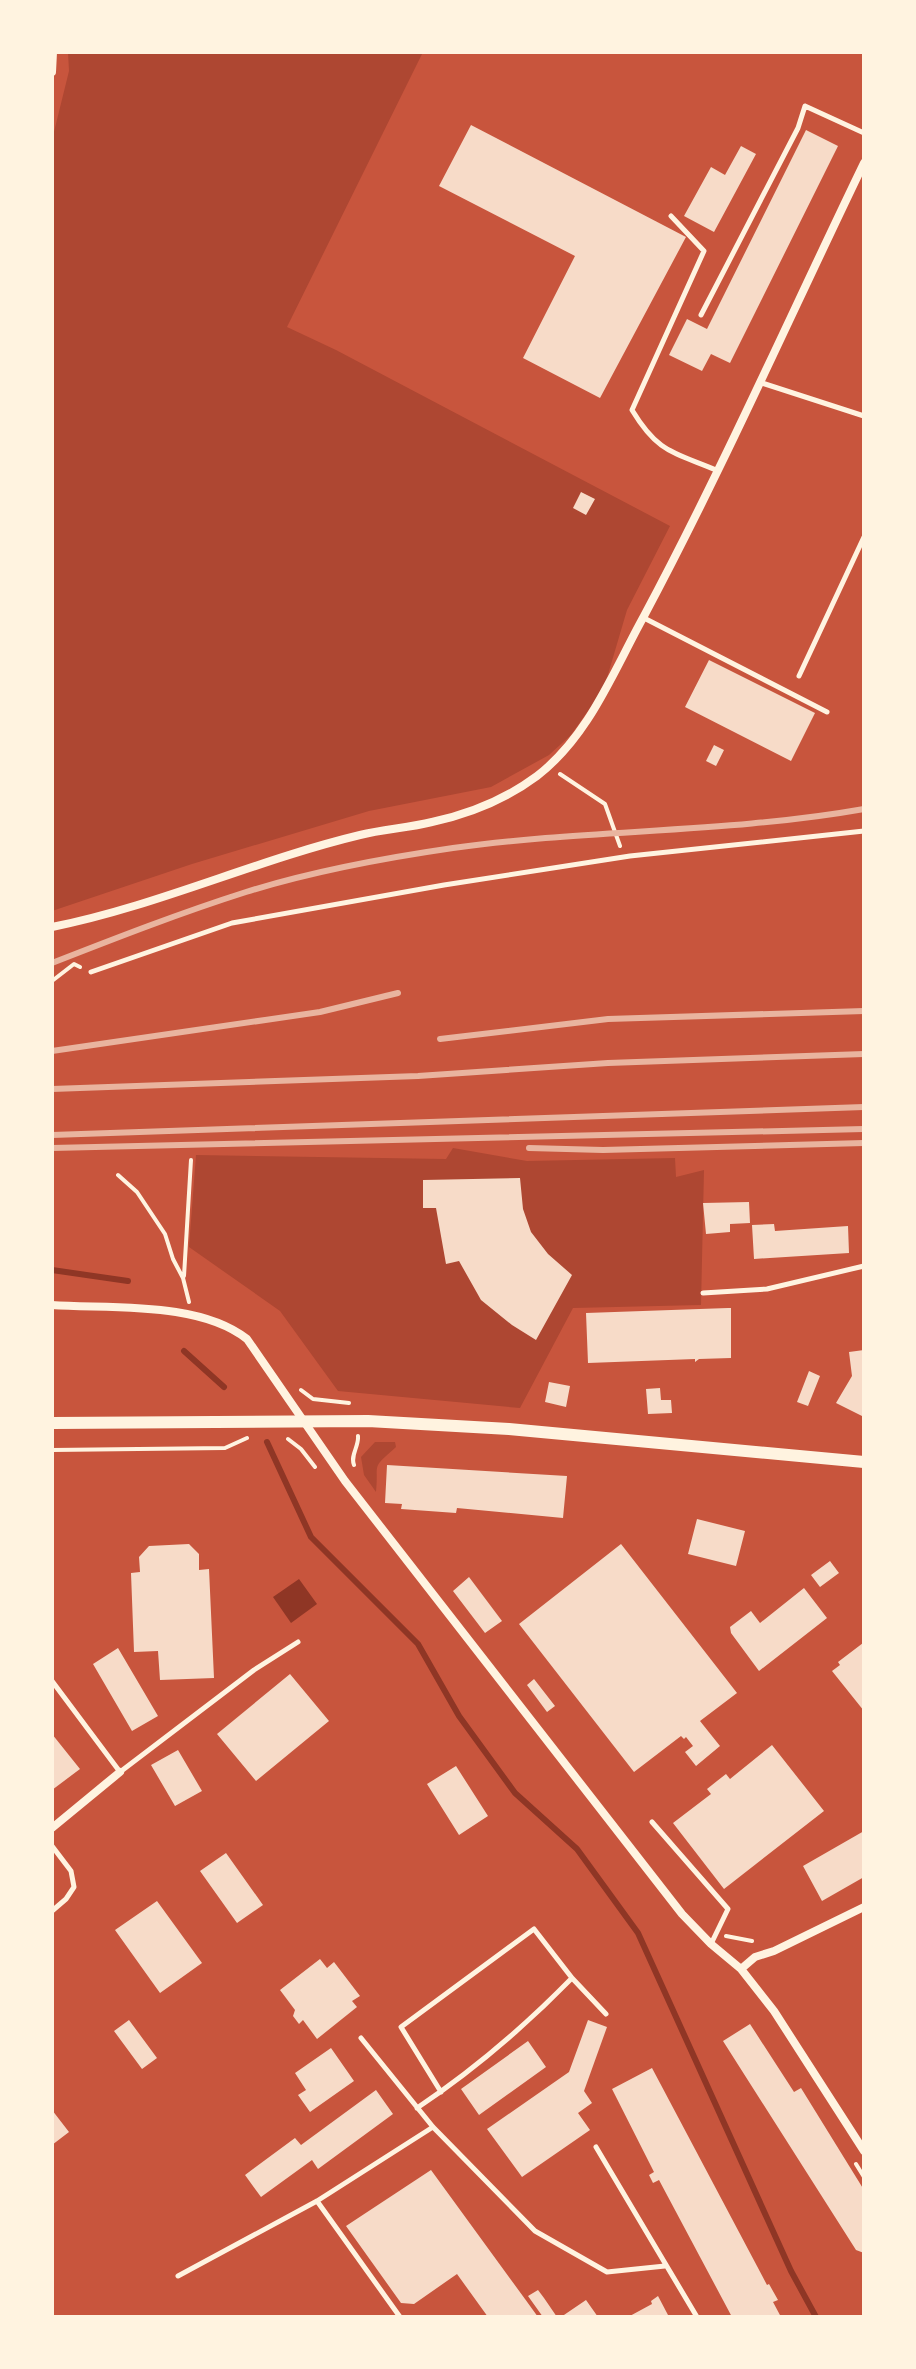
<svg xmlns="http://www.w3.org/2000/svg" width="916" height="2369" viewBox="0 0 916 2369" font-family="'Fira Sans Condensed',sans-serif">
	<rect width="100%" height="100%" fill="#c8553d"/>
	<path fill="#ae4732" d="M68,52H423L287,327L336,350L670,526L627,610L604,688L571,735L549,755L491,787L369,811L192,864L52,911V140L69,71Z
		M453,1148L527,1161L675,1158L676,1177L704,1170L701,1305L573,1308L520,1408L338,1391L280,1311L189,1247L196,1155L446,1159Z
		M375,1442H395L396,1447C370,1470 379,1462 376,1492L364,1475L361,1457Z"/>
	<path fill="#8f3625" d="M299,1579L317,1604L291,1623L273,1597Z"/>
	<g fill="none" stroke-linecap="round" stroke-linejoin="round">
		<path stroke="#8f3625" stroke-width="6" d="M52,1270L128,1281
			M184,1351L224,1387
			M267,1442L311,1537L418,1644L459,1716L515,1793L577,1849L638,1933L791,2271L816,2317"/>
	</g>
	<path fill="#f7dbc8" d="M471,125L686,237L600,398L523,358L575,256L439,186Z
		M806,130L838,146L730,363L711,354L702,371L669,355L687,319L707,329Z
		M741,146L756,154L714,232L684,216L711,167L725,175Z
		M581,492L595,499L586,515L573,508Z
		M709,660L815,713L791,761L685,707Z
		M714,745L724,750L716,766L706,761Z
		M520,1178L523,1209L531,1232L548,1254L572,1275L536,1340L512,1325L481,1300L459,1261L446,1264L436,1208H423V1180Z
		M749,1202L750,1223L730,1224V1232L706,1234L703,1203Z
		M774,1224L775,1231L848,1226L849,1253L754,1259L752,1225Z
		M728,1308H731V1358L699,1359L695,1362V1359L588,1363L586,1313Z
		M864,1350V1417L836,1403L852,1376L849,1352Z
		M809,1371L820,1376L808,1406L797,1402Z
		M549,1382L570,1386L566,1407L545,1402Z
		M660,1388L661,1400H671L672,1413L648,1414L646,1389Z
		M387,1465L567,1476L563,1518L457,1508L456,1513L401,1509L402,1504L385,1503Z
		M697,1519L745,1531L736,1566L688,1554Z
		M189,1544L199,1554V1570L209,1569L214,1678L160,1680L158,1651L134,1652L131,1573L140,1572L139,1557L149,1546Z
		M621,1544L737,1693L700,1721L720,1746L696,1766L685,1752L693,1746L686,1737L684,1739L681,1736L634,1772L519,1624Z
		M830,1561L839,1573L820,1587L811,1575Z
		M469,1577L502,1621L485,1633L453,1591Z
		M804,1588L827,1618L759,1671L731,1633L730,1627L751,1611L760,1623Z
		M863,1643L864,1644V1711L832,1671L840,1665L838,1662Z
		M118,1648L158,1716L132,1731L93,1664Z
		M290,1674L329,1721L256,1781L217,1734Z
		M534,1679L555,1706L547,1712L527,1685Z
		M52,1734L80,1769L52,1790Z
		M772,1745L824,1811L724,1889L673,1823L711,1794L707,1789L717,1781L726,1774L730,1779Z
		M178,1750L202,1791L175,1806L151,1765Z
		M456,1766L488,1816L459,1835L427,1784Z
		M864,1831V1877L822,1901L803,1866Z
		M226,1853L263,1905L237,1923L200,1871Z
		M157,1901L202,1963L160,1993L115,1930Z
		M320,1959L327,1968L334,1962L360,1996L352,2001L357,2007L317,2039L303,2020L299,2024L293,2016L295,2010L280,1990Z
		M129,2020L157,2058L142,2069L114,2031Z
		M588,2020L607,2027L584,2091L592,2103L578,2113L590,2130L522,2177L487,2129L569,2072Z
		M750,2024L794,2092L801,2088L864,2190V2253L856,2250L723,2041Z
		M528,2041L546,2067L479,2115L461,2089Z
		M331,2048L354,2081L310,2112L298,2095L306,2090L295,2073Z
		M652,2068L767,2285L769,2284L778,2300L773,2302L781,2317H732L659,2180L653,2183L649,2175L654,2172L612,2089Z
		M376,2090L393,2114L318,2169L312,2160L261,2197L245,2175L295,2138L301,2145Z
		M52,2110L69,2132L52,2145Z
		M431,2170L525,2299L538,2317H488L457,2274L414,2304L401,2303L346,2226Z
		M538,2290L544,2298L557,2317H543L528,2296Z
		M658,2296L668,2315L628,2317L652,2304L651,2301Z
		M586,2300L598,2317H561Z"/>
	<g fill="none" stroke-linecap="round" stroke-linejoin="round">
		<path stroke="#fff3e0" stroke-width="4" d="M560,774L605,804L620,846
			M52,981L74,964L80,967
			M118,1175L137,1192L165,1234L173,1259L183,1278L189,1302
			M184,1276L191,1160
			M301,1390L313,1399L349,1403
			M288,1439L301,1449L315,1467
			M52,1450L225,1448L247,1438
			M354,1465C350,1455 359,1447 358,1436
			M726,1936L752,1941
			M856,2164L864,2177"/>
		<path stroke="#fff3e0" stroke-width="5" d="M671,216L704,251L632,410C658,453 673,452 716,470
			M701,315L798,128L805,106L864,133
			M762,383L864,416
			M644,618L827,712
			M799,676L864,537
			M91,972L232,923L444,885L630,856L864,831
			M703,1293L767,1289L864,1266
			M52,1681L120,1772L254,1670L298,1642
			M652,1822L728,1909L711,1944
			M52,1846L71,1871L74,1887L66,1899L52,1911
			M572,1978L606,2014
			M361,2038L433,2127L535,2231L607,2272L665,2266
			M417,2108C471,2072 527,2024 572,1978L534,1929L401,2027L441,2092
			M596,2147L697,2317
			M317,2201L400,2317
			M178,2276L317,2201L433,2127"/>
		<path stroke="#fff3e0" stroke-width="8" d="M52,72L53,52
			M52,927C157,906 256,860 360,835C384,829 408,828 432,822C469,814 506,799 537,776C589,736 613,672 644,616C723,468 791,314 864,163
			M52,1305C111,1309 199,1301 247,1339L345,1481L682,1914L711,1944L741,1969L774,2011L864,2151
			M52,1828L120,1772
			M741,1969L755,1957L774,1951L864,1907"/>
		<path stroke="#fff3e0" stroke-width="12" d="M52,1423L368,1421L509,1429L864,1462"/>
		<path stroke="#e9b49f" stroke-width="6" d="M52,963C116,938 180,913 246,892C313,871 384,858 453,848C589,829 729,833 864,809
			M440,1039L608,1019L864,1011
			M52,1051L320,1012L398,993
			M52,1089L418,1076L608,1063L864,1054
			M52,1135L864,1107
			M52,1148L864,1129
			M529,1148L603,1150L864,1143"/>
	</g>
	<rect width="916" height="2369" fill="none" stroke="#fff3e0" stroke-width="108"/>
</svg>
